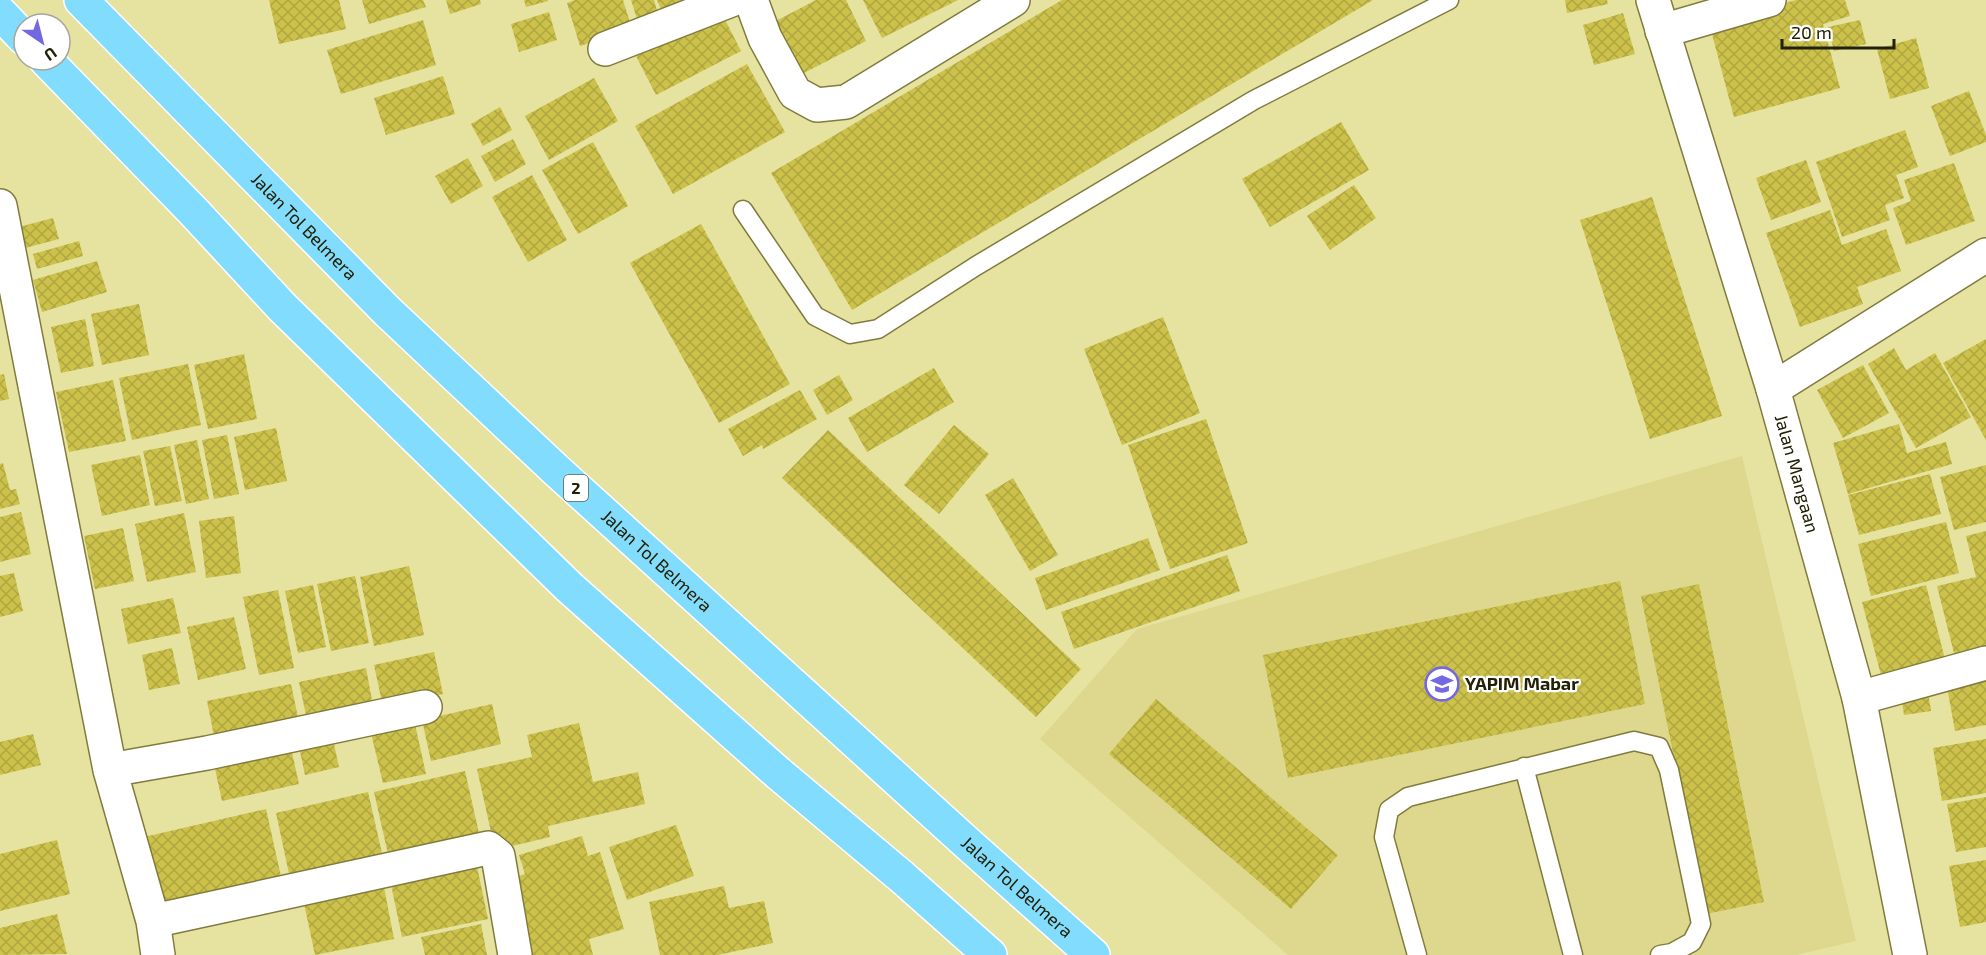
<svg xmlns="http://www.w3.org/2000/svg" width="1986" height="955" viewBox="0 0 1986 955" font-family="'Exo 2',sans-serif">
	<defs>
		<pattern id="building-cross-hatch" width="8" height="8" patternUnits="userSpaceOnUse" patternTransform="scale(1.5)"><rect width="8" height="8" fill="#ccc24b"/><path d="M0 0l8 8M0 8l8-8" fill="none" stroke="#afa640"/></pattern>
	</defs>
	<rect width="100%" height="100%" fill="#e6e2a0"/>
	<path fill="#ded88e" d="M1742,456L1856,941L1796,955H1288L1040,739L1137,629Z"/>
	<path fill="url(#building-cross-hatch)" d="M269,0H339L346,29L279,44Z
		M362,0H423L426,7L369,24Z
		M446,0H480L481,4L450,14Z
		M524,0H548V1L526,7Z
		M575,0H623L632,29L580,46L567,3Z
		M631,0H654L659,18L639,25Z
		M657,0H683L685,6L663,14Z
		M816,0H846L866,41L800,75L774,22Z
		M863,0H958L882,38Z
		M1062,0H1373L852,310L771,173Z
		M1565,0H1607L1608,4L1567,13Z
		M1796,0H1845L1850,16L1823,24L1840,88L1734,117L1709,23Z
		M719,8L741,51L656,95L634,52Z
		M549,12L557,40L519,52L511,24Z
		M1623,13L1635,54L1594,65L1583,25Z
		M423,20L436,65L341,94L327,50Z
		M1860,20L1866,44L1834,51L1828,27Z
		M1916,38L1929,88L1890,99L1877,49Z
		M747,64L785,132L673,194L635,126Z
		M443,76L455,114L386,135L374,98Z
		M594,78L618,121L549,160L525,116Z
		M1969,91L1986,135V142L1950,156L1931,106Z
		M500,107L512,130L483,146L471,124Z
		M1341,122L1369,170L1270,227L1242,179Z
		M1905,130L1918,167L1896,175L1904,198L1885,205L1890,220L1842,237L1816,162Z
		M513,139L526,164L495,182L481,156Z
		M593,142L628,206L578,234L542,170Z
		M468,158L483,186L451,204L435,176Z
		M1806,160L1821,202L1771,220L1756,178Z
		M1954,163L1975,221L1906,245L1893,208L1911,201L1904,180Z
		M532,175L567,240L528,262L492,197Z
		M1354,185L1376,218L1330,250L1307,216Z
		M1652,197L1722,416L1650,439L1580,220Z
		M1830,210L1842,245L1886,229L1901,271L1857,287L1863,304L1800,327L1766,233Z
		M53,218L59,239L25,248L19,227Z
		M701,224L790,384L719,423L630,263Z
		M79,241L83,256L37,269L33,254Z
		M97,261L107,292L42,312L33,280Z
		M139,304L149,355L102,365L91,314Z
		M1163,317L1200,413L1122,445L1084,349Z
		M85,319L94,366L61,373L51,327Z
		M1986,339V440L1943,363Z
		M1894,348L1906,370L1935,353L1971,417L1916,448L1868,364Z
		M244,354L257,419L208,429L194,365Z
		M188,364L201,425L132,440L119,378Z
		M1863,365L1889,413L1843,438L1817,390Z
		M934,368L954,402L867,452L848,418Z
		M4,374L9,399L0,401V375Z
		M839,375L853,400L827,415L813,390Z
		M113,380L126,441L69,452L56,392Z
		M800,390L817,419L763,449L762,445L743,456L728,429Z
		M1206,419L1248,543L1170,569L1128,445Z
		M1899,424L1907,453L1946,442L1952,464L1848,494L1833,443Z
		M954,425L989,454L939,514L904,485Z
		M276,428L287,481L245,490L234,437Z
		M828,430L1081,669L1036,717L782,478Z
		M227,435L239,494L214,499L202,440Z
		M197,440L209,499L186,504L174,445Z
		M170,446L182,501L155,506L143,451Z
		M140,455L150,505L102,516L91,465Z
		M3,463L10,490L16,489L20,504L0,509V464Z
		M1986,465V522L1954,530L1940,477Z
		M1930,474L1941,514L1859,535L1848,495Z
		M1013,478L1058,555L1030,571L985,495Z
		M21,512L31,554L0,562V517Z
		M184,513L196,572L147,582L135,524Z
		M234,516L241,573L206,578L199,521Z
		M1946,522L1959,573L1871,596L1858,544Z
		M123,528L134,581L95,589L84,536Z
		M1986,531V658L1957,665L1937,586L1976,577L1966,536Z
		M1148,538L1160,570L1046,610L1035,578Z
		M1227,555L1240,591L1074,649L1061,612Z
		M409,566L424,635L374,646L360,577Z
		M14,573L23,611L0,617V576Z
		M355,576L369,643L331,651L317,584Z
		M1620,581L1645,704L1288,778L1263,655Z
		M1699,584L1764,902L1706,914L1641,596Z
		M313,585L326,647L298,653L285,591Z
		M1926,585L1947,667L1883,683L1862,602Z
		M278,590L294,668L259,675L243,597Z
		M173,598L181,633L128,644L121,609Z
		M234,617L246,669L198,680L187,627Z
		M172,648L180,684L149,690L142,655Z
		M434,652L443,694L383,707L374,665Z
		M366,668L374,711L308,725L299,682Z
		M1986,669V725L1955,731L1945,676Z
		M291,684L300,727L216,746L207,701Z
		M1927,685L1931,711L1904,715L1900,690Z
		M1156,699L1338,855L1291,909L1109,754Z
		M492,704L501,744L431,761L422,720Z
		M413,715L426,774L383,783L369,725Z
		M579,723L593,782L638,772L645,804L548,826L550,837L495,850L477,769L532,757L527,735Z
		M33,734L41,765L0,775V742Z
		M332,735L339,767L305,775L298,742Z
		M289,739L299,784L222,801L212,755Z
		M1986,739V793L1942,801L1933,748Z
		M465,771L481,842L390,863L374,792Z
		M368,792L384,862L291,883L276,813Z
		M1986,797V847L1956,852L1947,804Z
		M266,809L282,881L160,908L144,837Z
		M676,825L694,876L627,900L609,847Z
		M582,836L588,856L600,852L624,929L589,939L593,955H530L507,880L525,874L519,855Z
		M57,840L70,894L0,911V854Z
		M475,857L488,919L402,937L389,875Z
		M1986,860V922L1960,927L1949,866Z
		M382,877L394,939L315,955L302,894Z
		M724,886L729,908L764,901L773,943L718,955H660L649,902Z
		M57,914L67,954L0,955V928Z
		M481,924L487,955H425L421,937Z"/>
	<g fill="none" stroke-linecap="round" stroke-linejoin="round">
		<defs>
			<path id="service" d="M743,210L815,316L850,334L878,329L976,266L1254,100L1449,0
				M1524,767L1573,955
				M1417,955L1384,837L1389,810L1408,797L1634,741L1659,747L1669,770L1701,924L1692,942L1672,953L1660,955"/>
			<path id="minor" d="M751,0L765,38L795,93L817,105L846,102L1013,0
				M1662,31L1769,0
				M605,49L731,0
				M0,206L110,770L153,921L158,955
				M1773,389L1986,255
				M1859,698L1986,663
				M110,770L207,753L425,707
				M153,921L488,848L498,856L515,955"/>
			<g id="tertiary">
				<path id="s1" d="M1653,0L1773,389L1859,698L1910,955"/>
			</g>
			<g id="motorway">
				<path id="s2" d="M81,0L387,311L556,470L967,843L1093,955"/>
				<path d="M0,13L24,38"/>
				<path d="M46,60L193,211L282,307L569,587L778,773L902,877L990,955"/>
			</g>
		</defs>
		<use href="#service" stroke="#817c3d" stroke-width="21"/>
		<use href="#minor" stroke="#817c3d" stroke-width="36"/>
		<use href="#tertiary" stroke="#817c3d" stroke-width="36"/>
		<use href="#motorway" stroke="#fff" stroke-width="36"/>
		<use href="#service" stroke="#fff" stroke-width="18"/>
		<use href="#minor" stroke="#fff" stroke-width="33"/>
		<use href="#tertiary" stroke="#fff" stroke-width="33"/>
		<use href="#motorway" stroke="#81dcfe" stroke-width="33"/>
	</g>
	<defs>
		<symbol id="school-ring" viewBox="-11 -11 22 22"><circle r="9.5" fill="#fff" stroke="#7467e2" stroke-width="1.5"/><path d="M0-5L7-2L0 1L-7-2ZM-4 1L0 2.5L4 1V4Q0 6-4 4Z" fill="#7467e2"/></symbol>
	</defs>
	<g fill-rule="evenodd">
		<use href="#school-ring" x="1423" y="665" width="38" height="38"/>
	</g>
	<g text-anchor="middle" stroke-width="4.5" stroke-linejoin="round" paint-order="stroke">
		<rect fill="#fff" stroke="#646350" stroke-width="1.5" x="564" y="475" width="24" height="26" rx="4.5"/>
		<g font-size="16" font-weight="bold" fill="#222005">
			<text x="576" y="494">2</text>
		</g>
		<g font-size="18" fill="#222005" stroke="#fff">
			<text dy="6" stroke="none"><textPath href="#s2" startOffset="318">Jalan Tol Belmera</textPath></text>
			<text dy="6" stroke="none"><textPath href="#s1" startOffset="495">Jalan Mangaan</textPath></text>
			<text dy="6" stroke="none"><textPath href="#s2" startOffset="804">Jalan Tol Belmera</textPath></text>
			<text dy="6" stroke="none"><textPath href="#s2" startOffset="1290">Jalan Tol Belmera</textPath></text>
		</g>
		<g font-size="18" font-weight="bold" fill="#222005" stroke="#fff" text-anchor="start">
			<text x="1465" y="690">YAPIM Mabar</text>
		</g>
	</g>
	<g transform="translate(42 42) rotate(145)"><circle r="28" fill="#ffffff" stroke="#a7a69b" stroke-width="1.5"/>
	<path d="M0-4.5L10 22L0 15L-10 22Z" fill="#7467e2"/>
	<text y="-9" font-size="16" font-weight="bold" text-anchor="middle" fill="#222005">U</text>
	</g>
	<path d="M1782 39v9h112v-9" fill="none" stroke="#222005" stroke-width="3"/>
	<text x="1791" y="39" font-size="18" fill="#222005" stroke="#ffffff" stroke-width="4.5" paint-order="stroke">20 m</text>
</svg>
